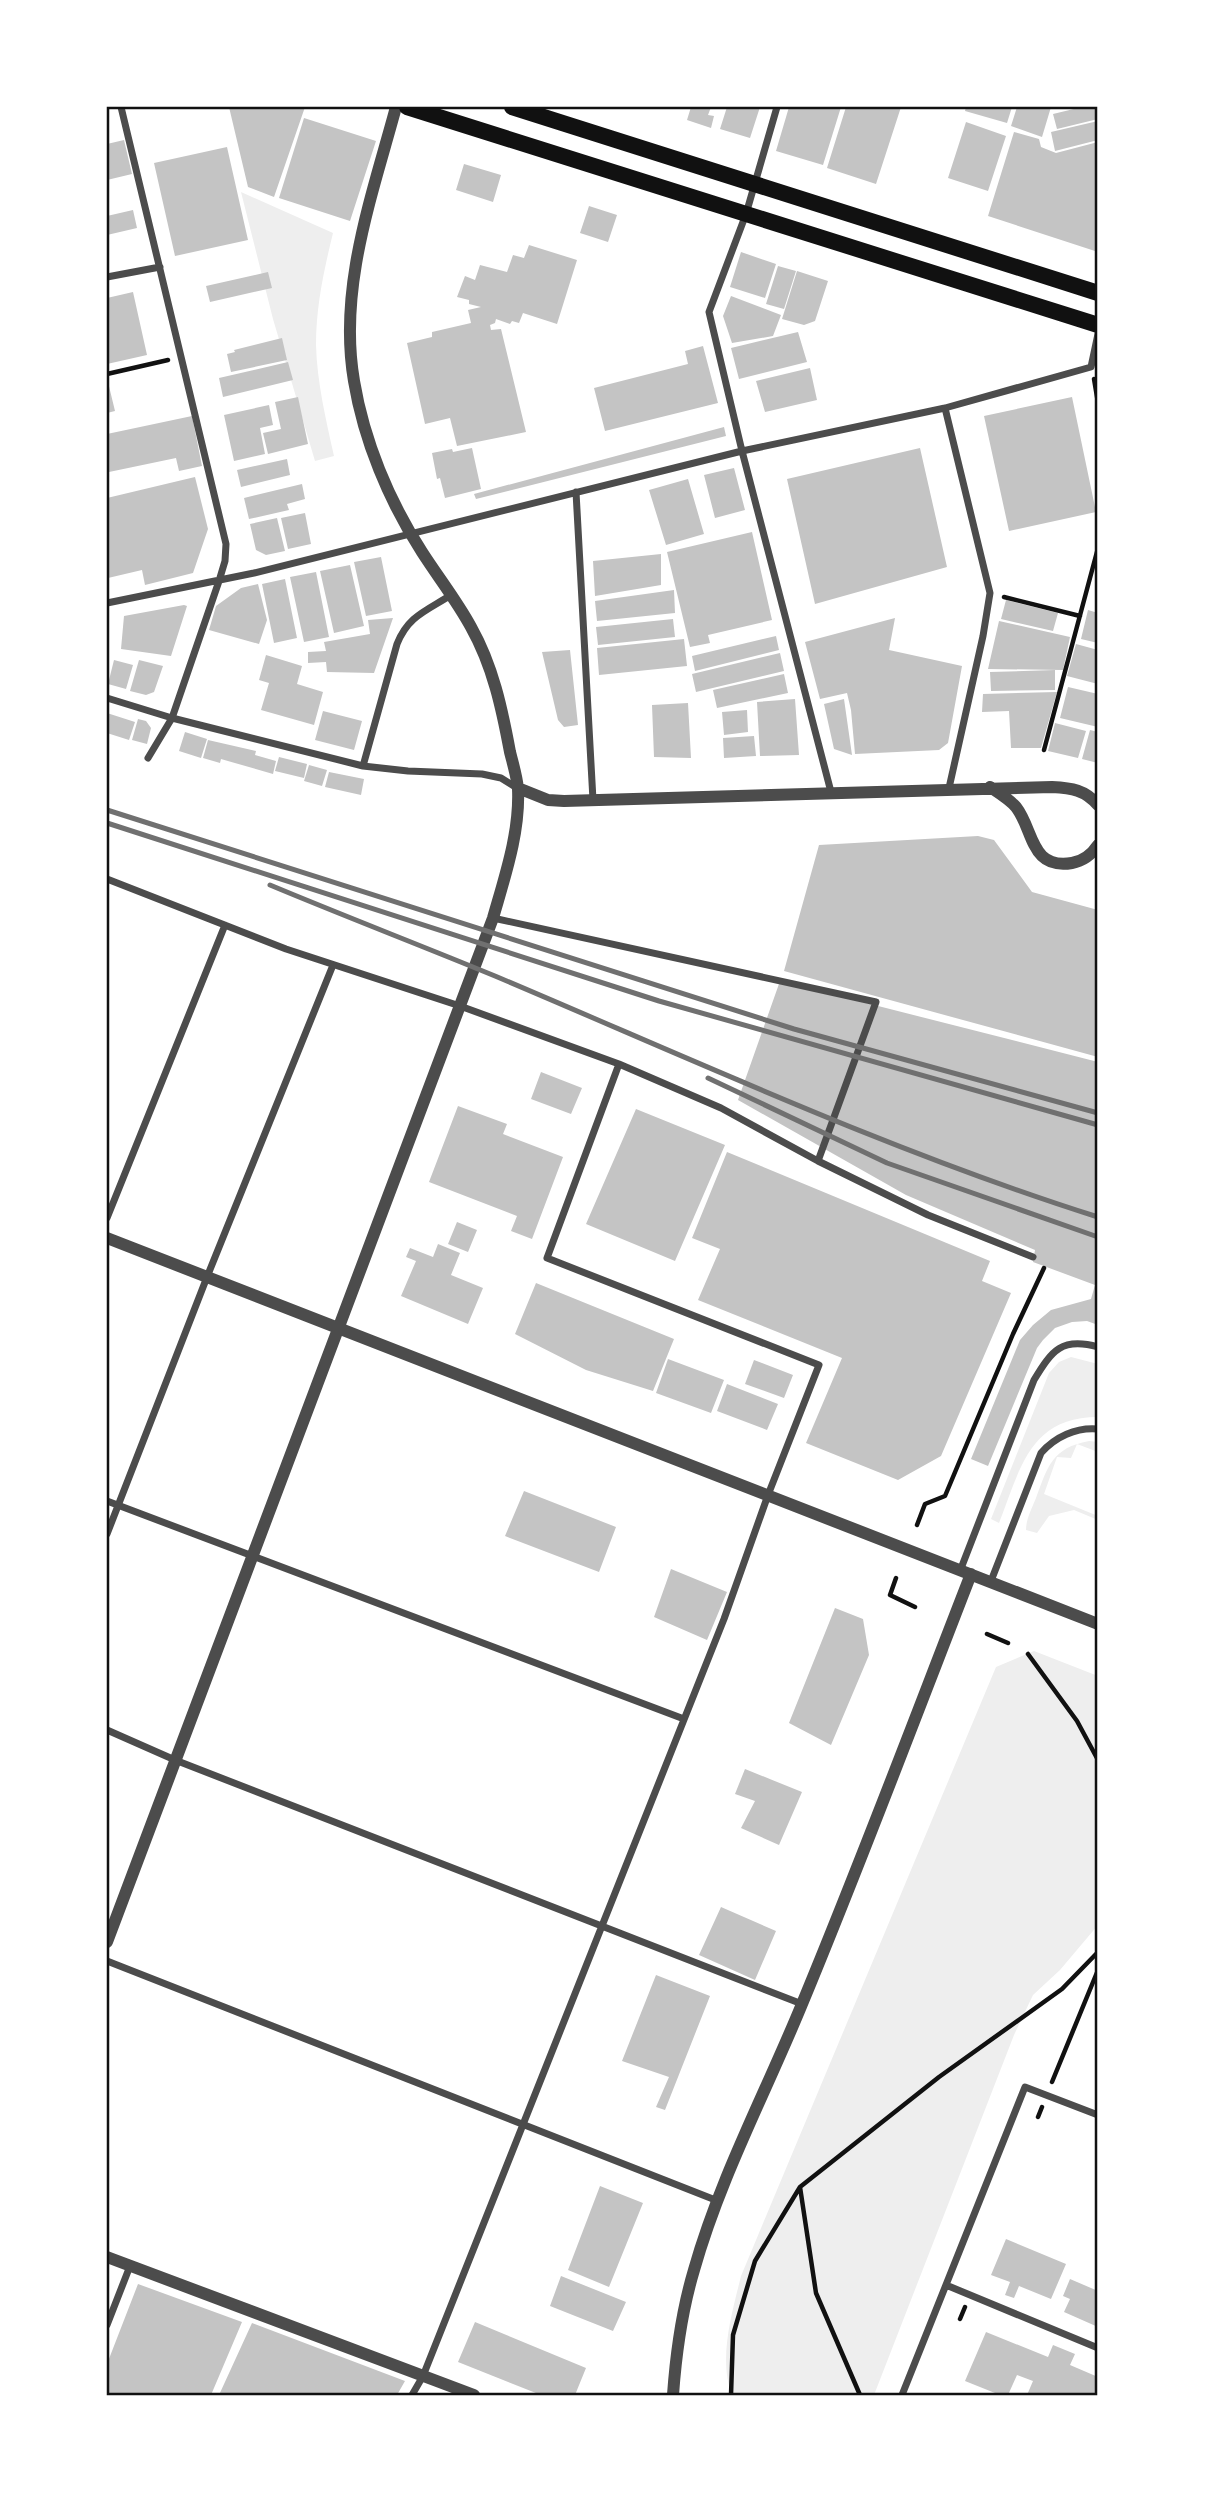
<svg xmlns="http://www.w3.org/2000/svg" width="1205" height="2502" viewBox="0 0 1205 2502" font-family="'Fira Sans',sans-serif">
	<rect width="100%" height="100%" fill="#fff"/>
	<path fill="#eee" d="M241,192L333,233C324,270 316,306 316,345C317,382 326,420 334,456L315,461L273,319Z
		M1071,1357L1098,1364V1417C1029,1417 1020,1470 999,1523L991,1519L1049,1373L1059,1362Z
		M1089,1441L1098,1442V1452L1077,1444L1071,1458L1057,1457L1044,1494L1098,1516V1520L1074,1510L1049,1516L1037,1533L1026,1530C1026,1519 1032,1508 1036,1498C1048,1466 1052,1448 1089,1441Z
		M1034,1651L1098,1676V1925L1060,1970L1033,1995L1014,2035L874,2395H732C718,2359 732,2313 741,2276L996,1667Z"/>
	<path fill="#c4c4c4" d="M229,107H305L274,197L248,187Z
		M691,107H711L708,115L714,116L711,128L687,120Z
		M727,107H760L750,138L720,129Z
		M789,107H841L823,165L776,151Z
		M846,107H901L876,184L827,168Z
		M966,107H1012L1007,123L965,111Z
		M1017,107H1051L1042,137L1011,126Z
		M1082,107H1098V119L1057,129L1053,114Z
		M304,118L376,141L350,221L279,198Z
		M1098,121V140L1055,151L1051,132Z
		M966,122L1006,136L988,191L948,178Z
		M1014,132L1039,139L1041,147L1056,153L1098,142V252L988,216Z
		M124,140L132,174L107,180V144Z
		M227,147L248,240L175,256L154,163Z
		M464,164L501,175L493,202L456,190Z
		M589,206L617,215L608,242L580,233Z
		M133,210L137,228L107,235V216Z
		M529,245L577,260L557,324L523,313L519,323L512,321L510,324L496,319L495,323L490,325L491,330L501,329L526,432L457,446L450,418L425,424L407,343L432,337V332L471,323L468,310L481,307L469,304V300L457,297L465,276L475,280L480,265L507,272L513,255L524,258Z
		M741,252L776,264L765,298L730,287Z
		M778,266L796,271L784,309L766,304Z
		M797,271L828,281L815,321L804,325L782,319Z
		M268,272L272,288L210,302L206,286Z
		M133,292L147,355L107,364V298Z
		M731,296L781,315L773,336L732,343L723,316Z
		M798,332L807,362L739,379L731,348Z
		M282,338L287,360L231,372L227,354L235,352L234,350Z
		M703,346L718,403L605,431L594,388L688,364L685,351Z
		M288,362L293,380L223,397L219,378Z
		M810,368L817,400L765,412L756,381Z
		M107,378L115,411L107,413Z
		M298,397L308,444L268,454L263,433L281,429L275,402Z
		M1072,397L1096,512L1009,531L984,416Z
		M269,405L273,425L260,428L265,454L234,461L224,415Z
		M192,416L202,466L179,471L176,458L109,472L107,434Z
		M724,427L726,436L476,499L474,494Z
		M472,448L481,489L445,498L440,478L437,479L432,453L452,449L453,452Z
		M920,448L947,567L815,604L787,479Z
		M287,459L290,475L241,487L237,470Z
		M734,468L745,510L715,518L704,475Z
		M195,477L208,529L193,573L145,585L142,570L108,578L107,498Z
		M688,479L704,534L666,545L649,490Z
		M302,484L305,499L287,504L289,510L249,519L244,498Z
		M305,513L311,544L288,549L281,518Z
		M277,518L285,551L266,555L256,550L250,524Z
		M752,532L772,620L708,635L710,643L690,647L667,552Z
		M661,554V585L595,596L593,561Z
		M381,557L392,611L366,616L354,562Z
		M350,565L364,626L334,633L320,571Z
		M316,572L329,637L304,642L290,577Z
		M285,579L297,638L274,643L262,584Z
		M258,584L267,620L259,644L209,630L216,606L241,588Z
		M674,590L675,613L597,621L595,601Z
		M1006,600L1058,613L1053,631L1001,619Z
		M184,605L187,606L171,656L121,649L124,616Z
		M1088,610L1098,613V643L1081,639Z
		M393,618L374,673L327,672L326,662L308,663V652L326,651L324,642L370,634L368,620Z
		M895,618L889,650L962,666L948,743L939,750L855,754L851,710L847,693L820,699L805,642Z
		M673,619L675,637L598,645L596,627Z
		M999,621L1070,637L1063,670L988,669Z
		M776,636L779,650L695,671L692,656Z
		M684,639L687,666L599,675L597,648Z
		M1076,644L1098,650V684L1067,676Z
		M570,650L578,725L564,727L558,720L542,652Z
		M780,653L784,671L696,692L692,674Z
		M266,655L302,666L297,684L323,692L314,725L261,710L269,683L259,680Z
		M114,660L133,665L126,689L108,684Z
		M139,660L163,666L154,692L146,695L130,691Z
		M1055,670V690L991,691L990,672Z
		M784,674L788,693L717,708L713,690Z
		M1068,687L1098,694V727L1060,718Z
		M1057,692L1041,748H1011L1009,711L982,712L983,694Z
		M795,699L799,755L760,756L757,702Z
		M844,699L852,755L834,749L824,704Z
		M688,703L691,758L654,757L652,705Z
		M747,710L748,732L724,735L722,712Z
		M323,711L362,721L354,750L315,740Z
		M107,713L135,722L129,740L107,733Z
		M138,719L146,721L151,728L147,744L132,740Z
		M1055,723L1086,731L1078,758L1048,751Z
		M1090,730L1098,732V763L1082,759Z
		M185,732L207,739L201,758L179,751Z
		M754,736L756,756L724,758L723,738Z
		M208,740L256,751L255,755L276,761L273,774L221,759L220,763L203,758Z
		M279,757L307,764L304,778L275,771Z
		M309,765L327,770L322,786L304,781Z
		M329,772L364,779L361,795L325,787Z
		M978,836L994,840L1032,892L1098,910V1057L784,971L819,845Z
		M780,981L1098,1062V1325L1087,1321L1072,1322L1055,1328L1043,1340L1037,1348L988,1466L971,1459L1020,1340L1033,1325L1051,1310L1091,1299L1095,1285L1033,1262L1035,1250L906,1195L738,1100Z
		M541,1072L582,1088L571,1114L531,1099Z
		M458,1106L507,1124L503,1134L563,1157L532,1239L511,1231L517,1216L429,1182Z
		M636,1109L725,1145L675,1261L586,1224Z
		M727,1152L990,1261L982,1281L1011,1293L941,1456L898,1480L806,1443L842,1358L698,1300L720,1249L692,1238Z
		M457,1222L477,1230L468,1252L448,1244Z
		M438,1244L460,1253L451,1275L483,1288L468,1324L401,1296L416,1261L406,1257L410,1248L433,1257Z
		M536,1283L674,1339L653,1391L586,1370L515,1334Z
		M668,1359L724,1380L711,1413L656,1393Z
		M754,1360L793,1375L784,1398L745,1384Z
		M727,1384L778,1404L767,1430L717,1411Z
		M524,1491L616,1527L599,1572L505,1536Z
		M671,1569L727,1592L707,1640L654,1617Z
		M835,1608L863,1619L869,1655L831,1745L789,1723Z
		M745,1769L802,1792L779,1845L741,1828L755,1801L735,1794Z
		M721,1907L776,1931L755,1980L699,1955Z
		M656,1975L710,1996L665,2110L656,2107L669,2077L622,2061Z
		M600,2186L643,2203L609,2287L568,2270Z
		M1006,2239L1066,2264L1051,2299L1019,2286L1014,2298L1005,2295L1010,2282L991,2275Z
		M561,2276L626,2302L613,2331L550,2306Z
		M1070,2279L1098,2291V2327L1064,2312L1070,2299L1063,2296Z
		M138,2284L242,2322L211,2395H107V2364Z
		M475,2322L586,2368L575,2395H541L458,2362Z
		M252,2323L405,2381L397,2395H219Z
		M986,2332L1048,2357L1053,2345L1075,2354L1070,2365L1098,2377V2395H1027L1033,2381L1017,2375L1008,2395H1000L965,2381Z"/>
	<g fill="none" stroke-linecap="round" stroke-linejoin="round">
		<path stroke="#111" stroke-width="4.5" d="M107,374L168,360
			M1094,379L1098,403
			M1004,597L1080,616
			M1044,750L1098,548
			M917,1525L925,1504L945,1496L1013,1334L1044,1268
			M896,1578L890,1595L915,1607
			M987,1634L1008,1643
			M1028,1654L1077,1721L1098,1760
			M1052,2082L1098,1970
			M1038,2117L1042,2107
			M800,2187L816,2293L860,2395
			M960,2319L965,2307
			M731,2395L733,2335L755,2261L800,2187L939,2077L1062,1989L1098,1952"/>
		<path stroke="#4c4c4c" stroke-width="7" d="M121,107L226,544L225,561L219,581L172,718L148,758
			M777,107L746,214L709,312L742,451L831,792
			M107,277L160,267
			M945,408L990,593L983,636L949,788
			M576,492L593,800
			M107,603L254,573L742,451L945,408L1091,367L1098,334
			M107,698L172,718L363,766L408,771L482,774L501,778L517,788
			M363,766L397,644C408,616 426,611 451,595
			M107,879L286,949L460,1006L619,1064L721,1108L818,1161L928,1215L1033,1257
			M493,918L876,1002L818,1161
			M107,1218L225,925
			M107,1501L684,1719
			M107,1534L207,1277L333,965
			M960,1571L1034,1380C1052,1350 1062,1337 1098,1347
			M991,1581L1041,1453C1055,1437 1076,1427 1098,1429
			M107,1730L175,1760L802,2004
			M107,1961L718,2201
			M946,2285L1098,2348
			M107,2325L130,2266
			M412,2395L423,2376L724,1619L768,1495L819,1365L547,1258L619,1064
			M902,2395L1025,2087L1098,2115"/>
		<path stroke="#4c4c4c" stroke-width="12" d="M990,787C999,793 1009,799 1016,807C1034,830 1030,870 1072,863C1083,861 1092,854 1098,845
			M518,788L548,800L564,801L1052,787C1072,788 1085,790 1098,805
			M107,1238L1098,1624
			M107,1942L493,918C505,876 520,832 518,789C517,777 513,764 510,752C502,709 493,666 471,627C457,601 438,577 422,552C389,501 364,441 354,381C338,288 372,196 396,107
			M107,2257L474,2395
			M673,2395C676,2353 682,2310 694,2270C720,2178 766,2092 802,2004C861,1862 915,1718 971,1574"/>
		<path stroke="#111" stroke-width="16" d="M407,107L1098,325
			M512,107L1098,293"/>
		<path stroke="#707070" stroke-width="5" d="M107,810L794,1029L1098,1113
			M107,823L659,1001L1098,1125
			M270,885C344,916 420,945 495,976C694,1060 892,1152 1098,1217
			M708,1078L887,1163L1098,1237"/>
	</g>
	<rect width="1205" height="2502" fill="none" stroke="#ffffff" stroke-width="217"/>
	<rect x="108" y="108" width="988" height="2286" fill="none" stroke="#111" stroke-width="2.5"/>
</svg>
